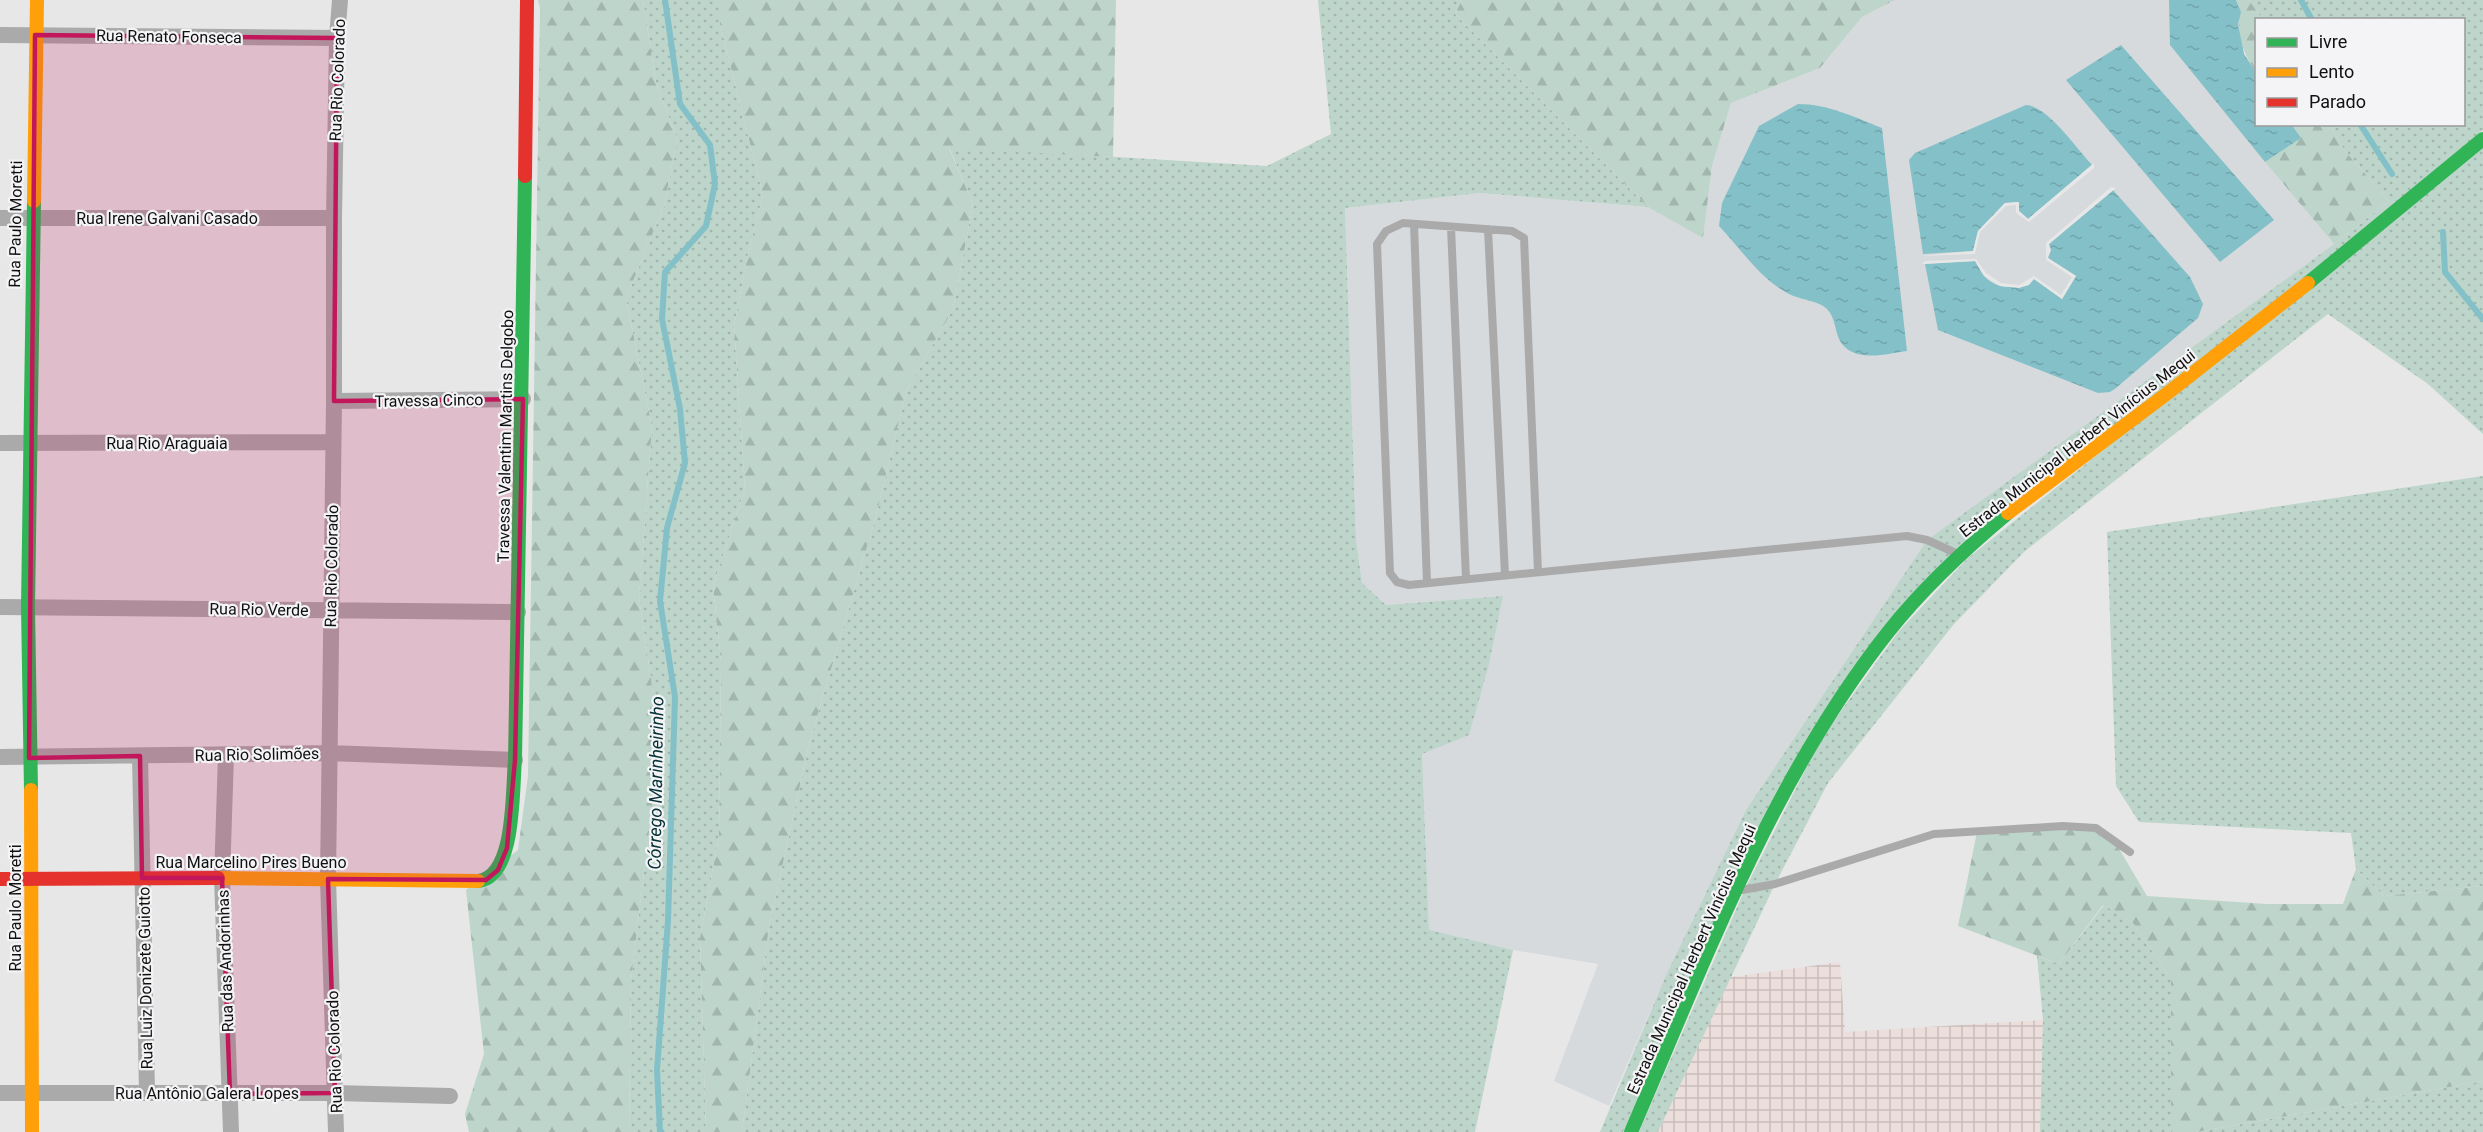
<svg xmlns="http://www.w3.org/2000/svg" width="2483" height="1132" viewBox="0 0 2483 1132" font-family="Roboto,sans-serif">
	<defs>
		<pattern id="industrial-grid" width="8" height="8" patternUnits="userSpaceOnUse" patternTransform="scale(1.5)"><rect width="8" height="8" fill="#ecdedb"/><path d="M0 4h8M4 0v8" fill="none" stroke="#c9bdbb"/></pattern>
		<pattern id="grass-dots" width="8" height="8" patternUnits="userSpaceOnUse" patternTransform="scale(1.5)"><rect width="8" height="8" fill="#bdd5ca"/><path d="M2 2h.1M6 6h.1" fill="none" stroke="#a1b6ac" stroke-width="1.8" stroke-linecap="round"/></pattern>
		<pattern id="forest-firs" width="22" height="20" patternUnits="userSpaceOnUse" patternTransform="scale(1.5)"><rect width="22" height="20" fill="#bdd5ca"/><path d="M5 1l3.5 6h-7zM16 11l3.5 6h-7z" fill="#a1b6ac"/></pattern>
		<pattern id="water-ripples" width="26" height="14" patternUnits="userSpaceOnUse" patternTransform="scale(1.5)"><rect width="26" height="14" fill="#84c0c8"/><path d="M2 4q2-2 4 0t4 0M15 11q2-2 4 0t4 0" fill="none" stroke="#71a4ab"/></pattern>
	</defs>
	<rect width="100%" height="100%" fill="#e7e7e8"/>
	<path fill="#d6dadd" d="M1895,0H2236L2244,54L2256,72V124L2292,125L2265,162L2334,244L1927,540L1746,810L1666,975L1609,1106L1554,1081L1598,964L1513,950L1429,931L1422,754L1502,596L1386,605L1362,583L1356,539L1345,208L1480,193L1648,207L1703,237L1712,166L1731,103L1820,68L1862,17Z"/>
	<path fill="url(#industrial-grid)" d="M1840,962L1845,1032L2043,1020L2040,1132H1658L1731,977Z"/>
	<path fill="url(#grass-dots)" d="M643,0H720V24L763,195L748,254L734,326L745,489L713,586L721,662L719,836L700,938L706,1132H629L631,980L660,741L639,597L652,427L626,298L664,206L677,139L656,83Z
		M1318,0H1462L1455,14L1648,207L1480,193L1345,208L1356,539L1362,583L1386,605L1503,596L1488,668L1469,735L1422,754L1429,930L1513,950L1475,1132H742L769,927L809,744L876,516L906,392L953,309L973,204L949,147L1267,166L1331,134Z
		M2249,0H2483V130L2269,307L1999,513L1852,669L1623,1132H1600L1666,975L1746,810L1927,540L2334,244L2389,201L2345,151L2330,125L2464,124V20L2262,19Z
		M2483,147V434L2428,384L2328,314L2025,551L1954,624L1828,783L1775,884L1658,1132H1639L1745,889L1822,737L1899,631L1968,558Z
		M2483,476V886L2384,896L2356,869L2351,833L2139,822L2116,786L2107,532Z
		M2104,905L2133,923L2171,979V1132H2040L2043,1020L2037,956L2059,964Z
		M2483,1081V1132H2196Z"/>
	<path fill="url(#forest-firs)" d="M538,0H643L656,83L677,139L664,206L626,298L652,427L639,597L660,741L631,980L629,1132H469L465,1114L484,1054L466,890L518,850L528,776L540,8Z
		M720,0H1116L1113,157L949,148L973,204L953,309L906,392L876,516L809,744L769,927L742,1132H706L700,938L719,836L721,662L713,586L745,489L734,326L748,254L763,195L720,24Z
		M1462,0H1895L1862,17L1820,68L1731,103L1712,166L1703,238L1648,207L1455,14Z
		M2236,0H2249L2262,19L2256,20V72C2247,58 2240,46 2239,28C2238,17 2242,10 2236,0Z
		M2292,125H2330L2345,151L2389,201L2334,244L2265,162L2301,138Z
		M2096,828L2115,842L2147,896L2267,904H2343L2356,869L2384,896L2483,886V1081L2196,1132H2171V979L2133,923L2103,905L2059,964L1958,926L1977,832Z"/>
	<path fill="url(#water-ripples)" d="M2169,0H2236L2241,12L2238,24L2244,54L2256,72V124L2292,125L2301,138L2265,162L2170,45Z
		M2121,45L2274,220L2220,262L2066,80Z
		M1798,104C1828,104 1854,117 1882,128L1907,351C1886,354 1851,364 1839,339C1835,330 1835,317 1827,309C1818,300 1800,300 1789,294C1760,279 1741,249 1719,226L1722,203L1759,126Z
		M2026,105C2048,106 2077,149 2092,165L2028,219L2019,211V202L2005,203L1978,231L1973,251L1923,254L1909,160L1915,153Z
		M2113,190L2190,277L2203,304L2198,318L2116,388L2110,392L2098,393L1938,330L1925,264L1976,261C1986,289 2010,293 2034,279L2062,299L2076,276L2048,258L2049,244Z"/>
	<path fill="#e7e7e8" d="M2094,163V168L2029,222L2016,213V205L2006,206L1980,232L1975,254L1921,256L1973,251L1978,231L2005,203L2019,202V211L2028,219Z
		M2111,187L2116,188L2049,244L2051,250L2048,258L2076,276L2062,299L2034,279L2029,285L2019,288L2000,286L1984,276L1975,261L1922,264L1925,261L1976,259L1986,273L2001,283L2019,285L2034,276L2061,295L2072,277L2046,260V243Z"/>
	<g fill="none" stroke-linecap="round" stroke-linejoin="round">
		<path stroke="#84c0c8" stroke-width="6" d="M2301,0L2312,20
			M2360,124L2392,174
			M2443,232L2445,272L2483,319
			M660,1132L657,1070L668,921L675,697L660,601L667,528L685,463L680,409L662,319L665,272L706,226L715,184L710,145L680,104L665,0"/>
		<path stroke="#abaaaa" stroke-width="8" d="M1414,224L1427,583
			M1451,227L1466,579
			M1488,229L1505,575
			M1538,572L1524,238L1512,231L1403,223L1386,231L1377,244L1390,573L1397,582L1409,585L1907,536L1927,540L1958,554
			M1742,890L1775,884L1934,834L2063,826L2096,828L2130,852"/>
		<path stroke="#abaaaa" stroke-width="16" d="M0,35L337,38
			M0,218H334
			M334,401L523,399
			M0,443L333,442
			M0,607L518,612
			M226,755L222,878L231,1132
			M140,756L147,1092
			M0,757L329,753L515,760
			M0,1093H335L450,1096
			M336,1132L328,879L334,401V218L337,38L340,0"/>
		<path stroke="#30b455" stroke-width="14" d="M2308,283L2483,139
			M31,790L28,607L34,201
			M478,881C516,877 512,790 515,760L525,176
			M1631,1132C1705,961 1772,778 1889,631C1924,587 1965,549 2008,513"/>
		<path stroke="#ff9f0a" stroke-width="14" d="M34,201L37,0
			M2008,513L2169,392L2308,283
			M31,790L32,1132
			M218,878L478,881"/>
		<path stroke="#e5322d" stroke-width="14" d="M525,176L527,0
			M0,879L218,878"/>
	</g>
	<path fill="#c2185b" fill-opacity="0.2" stroke="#c2185b" stroke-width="4.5" stroke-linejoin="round" d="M35,35L337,38L334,401L523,399L515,760L507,848L498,870L486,880L328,879L335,1093L230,1094L222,878H142L140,756L29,758Z"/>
	<g text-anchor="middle" stroke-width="4.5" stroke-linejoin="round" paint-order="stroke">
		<g font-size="16" fill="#101011" stroke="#f4f4f6">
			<text transform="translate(169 36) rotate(1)" y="6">Rua Renato Fonseca</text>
			<text transform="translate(337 80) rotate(-88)" y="6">Rua Rio Colorado</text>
			<text x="167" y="224">Rua Irene Galvani Casado</text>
			<text transform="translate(15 224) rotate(-89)" y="6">Rua Paulo Moretti</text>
			<text transform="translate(429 400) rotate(-1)" y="6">Travessa Cinco</text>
			<text transform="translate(505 436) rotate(-89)" y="6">Travessa Valentim Martins Delgobo</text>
			<text x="167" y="449">Rua Rio Araguaia</text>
			<text transform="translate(2077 443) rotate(-38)" y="6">Estrada Municipal Herbert Vinícius Mequi</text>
			<text transform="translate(331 566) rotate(-89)" y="6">Rua Rio Colorado</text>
			<text transform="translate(259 609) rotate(1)" y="6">Rua Rio Verde</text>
			<text transform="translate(257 754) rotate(-1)" y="6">Rua Rio Solimões</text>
			<text x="251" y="868">Rua Marcelino Pires Bueno</text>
			<text transform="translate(15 908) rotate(-90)" y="6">Rua Paulo Moretti</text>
			<text transform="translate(1691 959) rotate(-66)" y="6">Estrada Municipal Herbert Vinícius Mequi</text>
			<text transform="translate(225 961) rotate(-92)" y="6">Rua das Andorinhas</text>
			<text transform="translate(145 978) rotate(-91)" y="6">Rua Luiz Donizete Guiotto</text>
			<text transform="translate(334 1052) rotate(-92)" y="6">Rua Rio Colorado</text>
			<text x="207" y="1099">Rua Antônio Galera Lopes</text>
		</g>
		<g font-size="18" font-style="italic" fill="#073337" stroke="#f4f4f6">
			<text transform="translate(656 783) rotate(-89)" y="6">Córrego Marinheirinho</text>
		</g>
	</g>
	<rect x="2255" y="18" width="210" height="108" fill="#f4f4f6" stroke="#99999a" stroke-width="1.5"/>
	<rect x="2267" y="38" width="30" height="9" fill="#30b455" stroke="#99999a" stroke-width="1.5"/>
	<text x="2309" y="48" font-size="18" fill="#101011">Livre</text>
	<rect x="2267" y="68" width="30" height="9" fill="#ff9f0a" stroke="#99999a" stroke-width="1.5"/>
	<text x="2309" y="78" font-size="18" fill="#101011">Lento</text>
	<rect x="2267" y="98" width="30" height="9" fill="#e5322d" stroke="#99999a" stroke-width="1.5"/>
	<text x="2309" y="108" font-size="18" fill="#101011">Parado</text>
</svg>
